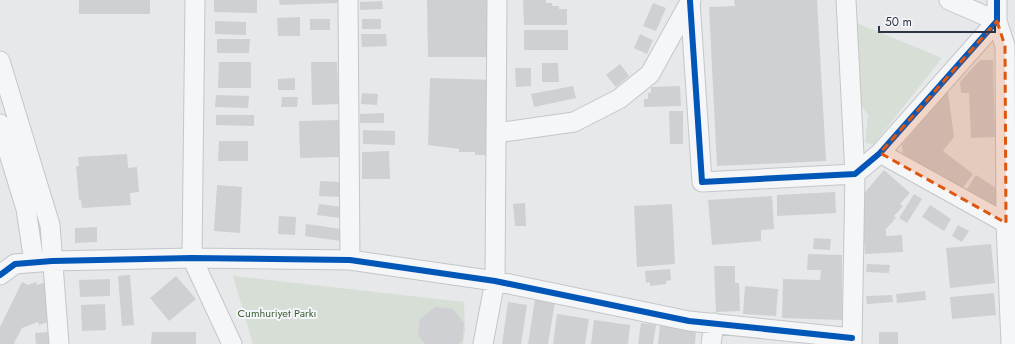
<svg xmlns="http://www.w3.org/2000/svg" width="1015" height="344" viewBox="0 0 1015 344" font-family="Jost,sans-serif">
	<rect width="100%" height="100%" fill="#e6e8ea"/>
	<path fill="#d6ded6" d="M854,22L942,58L873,145L865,142L868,115L856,97Z
		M233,276L464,302L465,330L463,344H253Z"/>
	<path fill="#ced0d3" d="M79,0H150V14H79Z
		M214,0H257V13L214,12Z
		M279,0H340V3L280,5Z
		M427,0H491V57H428Z
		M523,0H546V3H552V6H559V9H567V25H524Z
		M734,0H817L826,161L717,166L709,7L735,6Z
		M382,1L383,9L360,10V2Z
		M653,3L666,8L656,31L643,26Z
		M300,17V36H278L277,18Z
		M310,19H330V30H310Z
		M362,19H381V29H362Z
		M215,21L246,22V35L215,34Z
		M524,30H568V50H524Z
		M361,34H386L387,46L362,47Z
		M640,34L653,40L647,54L634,48Z
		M217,39H250L249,53H217Z
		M980,60H993L995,137L971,138L969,93H961L960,82Z
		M219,62H251V88H218Z
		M311,62H337L339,104L312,105Z
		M542,63H558L559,82H542Z
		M620,64L629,76L616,87L606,75Z
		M515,68H531V86L516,87Z
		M295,78V90H278V79Z
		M430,78L494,80L493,155H475V152H459V149L428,145Z
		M573,86L576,98L534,107L531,94Z
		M680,86L681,106L644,107V99H648V93H651V87Z
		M946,92H948L954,137L943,151L973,174L958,194L903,155L902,145Z
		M362,93L378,94L377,105L361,104Z
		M216,95L249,96L248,108L215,107Z
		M282,97H298L297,107H281Z
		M669,111H683V144H670Z
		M384,113V123H360V114Z
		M216,115H254V126L216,125Z
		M339,120L340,157L300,158L299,121Z
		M363,130L395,131V145L363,144Z
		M219,141H248V161H218Z
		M389,151L390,179H362V152Z
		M127,154L128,168L137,167L139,192L130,193L131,205L82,208L81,200H79L76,166H79L78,157Z
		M884,170L910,193L900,204L903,206L894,216L896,218L886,229V236L902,235L903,252L865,254L861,197Z
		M976,175L1005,194L992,214L963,195Z
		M320,181L340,182V197L319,196Z
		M217,185L242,187L240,233L214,231Z
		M835,192L836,213L777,216V195Z
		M914,194L922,199L907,223L899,218Z
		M772,196L774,229L761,230V241L712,245L708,200Z
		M525,203L526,226H515L513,204Z
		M319,204L341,207L340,218L317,215Z
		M672,204L675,264L637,267L634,206Z
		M930,205L951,219L944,231L922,217Z
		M279,216L296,217L295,235L278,234Z
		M306,224L342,229L341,241L305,236Z
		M958,225L969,231L962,242L952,236Z
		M97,227V242L75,243V228Z
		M814,238L831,239L830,250L813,249Z
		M991,244L995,283L950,288L946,248Z
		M808,254L842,255V320L782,318L783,279L820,280L821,270H807Z
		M867,264L890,265L889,273L866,272Z
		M714,266H735V283H739L740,311L716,312Z
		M670,269L671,280L666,281V284L650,286V282L646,283L645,271Z
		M130,275L134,325L122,326L118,276Z
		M176,276L196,299L169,321L150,298Z
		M110,279V296L80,297L79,280Z
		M22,282L28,285L36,282L37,285L46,282L54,320L39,325L38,322L22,328L14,343L16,344H0V327Z
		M745,286L778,289L776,316L743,314Z
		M925,291L926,300L897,303L896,294Z
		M994,293L996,315L952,319L950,297Z
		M892,295L893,302L867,304L866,296Z
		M535,299L555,302L548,344H528Z
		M508,302L527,305L521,344H502Z
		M105,304L106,330L82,331L81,305Z
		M435,307L453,309L464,323L462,341L458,344H425L418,335L420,319Z
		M557,314L589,319L585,344H553Z
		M594,320L630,325L628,344H591Z
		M641,323L656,325L653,344H638Z
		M660,325L696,330L695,344H658Z
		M50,332V344H36L35,333Z
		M152,332H196V344H151Z
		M879,332H898V344H879Z"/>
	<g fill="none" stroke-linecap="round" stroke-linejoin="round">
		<defs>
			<path id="street" d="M195,0L192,258L232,344
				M348,0L350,260
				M846,0L855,174L852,344
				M949,0L997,21L1005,46L1006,223L1011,344
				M690,1L702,182L855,174L880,153L997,21V0
				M0,61L50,225L59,344
				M0,124L26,209L34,262
				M496,133L574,122L619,99L650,74L691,0
				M880,153L1006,223H1015
				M0,275L15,264L52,261L192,258L350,260L495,281L689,321L852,338
				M483,344L495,281L497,0
				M711,344L714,323"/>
		</defs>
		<use href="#street" stroke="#c4c6c8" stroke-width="21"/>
		<use href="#street" stroke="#f5f6f7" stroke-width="19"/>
		<defs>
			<path id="cycleway" d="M690,1L702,182L855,174L880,153L997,21V0
				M0,275L15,264L52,261L192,258L350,260L495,281L689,321L852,338"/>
		</defs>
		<use href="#cycleway" stroke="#f4f6f9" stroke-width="8"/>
		<use href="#cycleway" stroke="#0057b8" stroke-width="6"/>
	</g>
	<path fill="#df570f" fill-opacity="0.2" stroke="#df570f" stroke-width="3" stroke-dasharray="8 5" stroke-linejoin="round" d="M997,21L1005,46L1006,223L880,153Z"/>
	<g text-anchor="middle" stroke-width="4" stroke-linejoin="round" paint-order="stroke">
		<g font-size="11" fill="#3f6138" stroke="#f4f6f9">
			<text x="277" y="317">Cumhuriyet Parkı</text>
		</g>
	</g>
	<path d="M879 26v6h116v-6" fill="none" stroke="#2b3445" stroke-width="2"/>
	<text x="885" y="26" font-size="12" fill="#2b3445" stroke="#f4f6f9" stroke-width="3" paint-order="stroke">50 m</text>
</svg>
